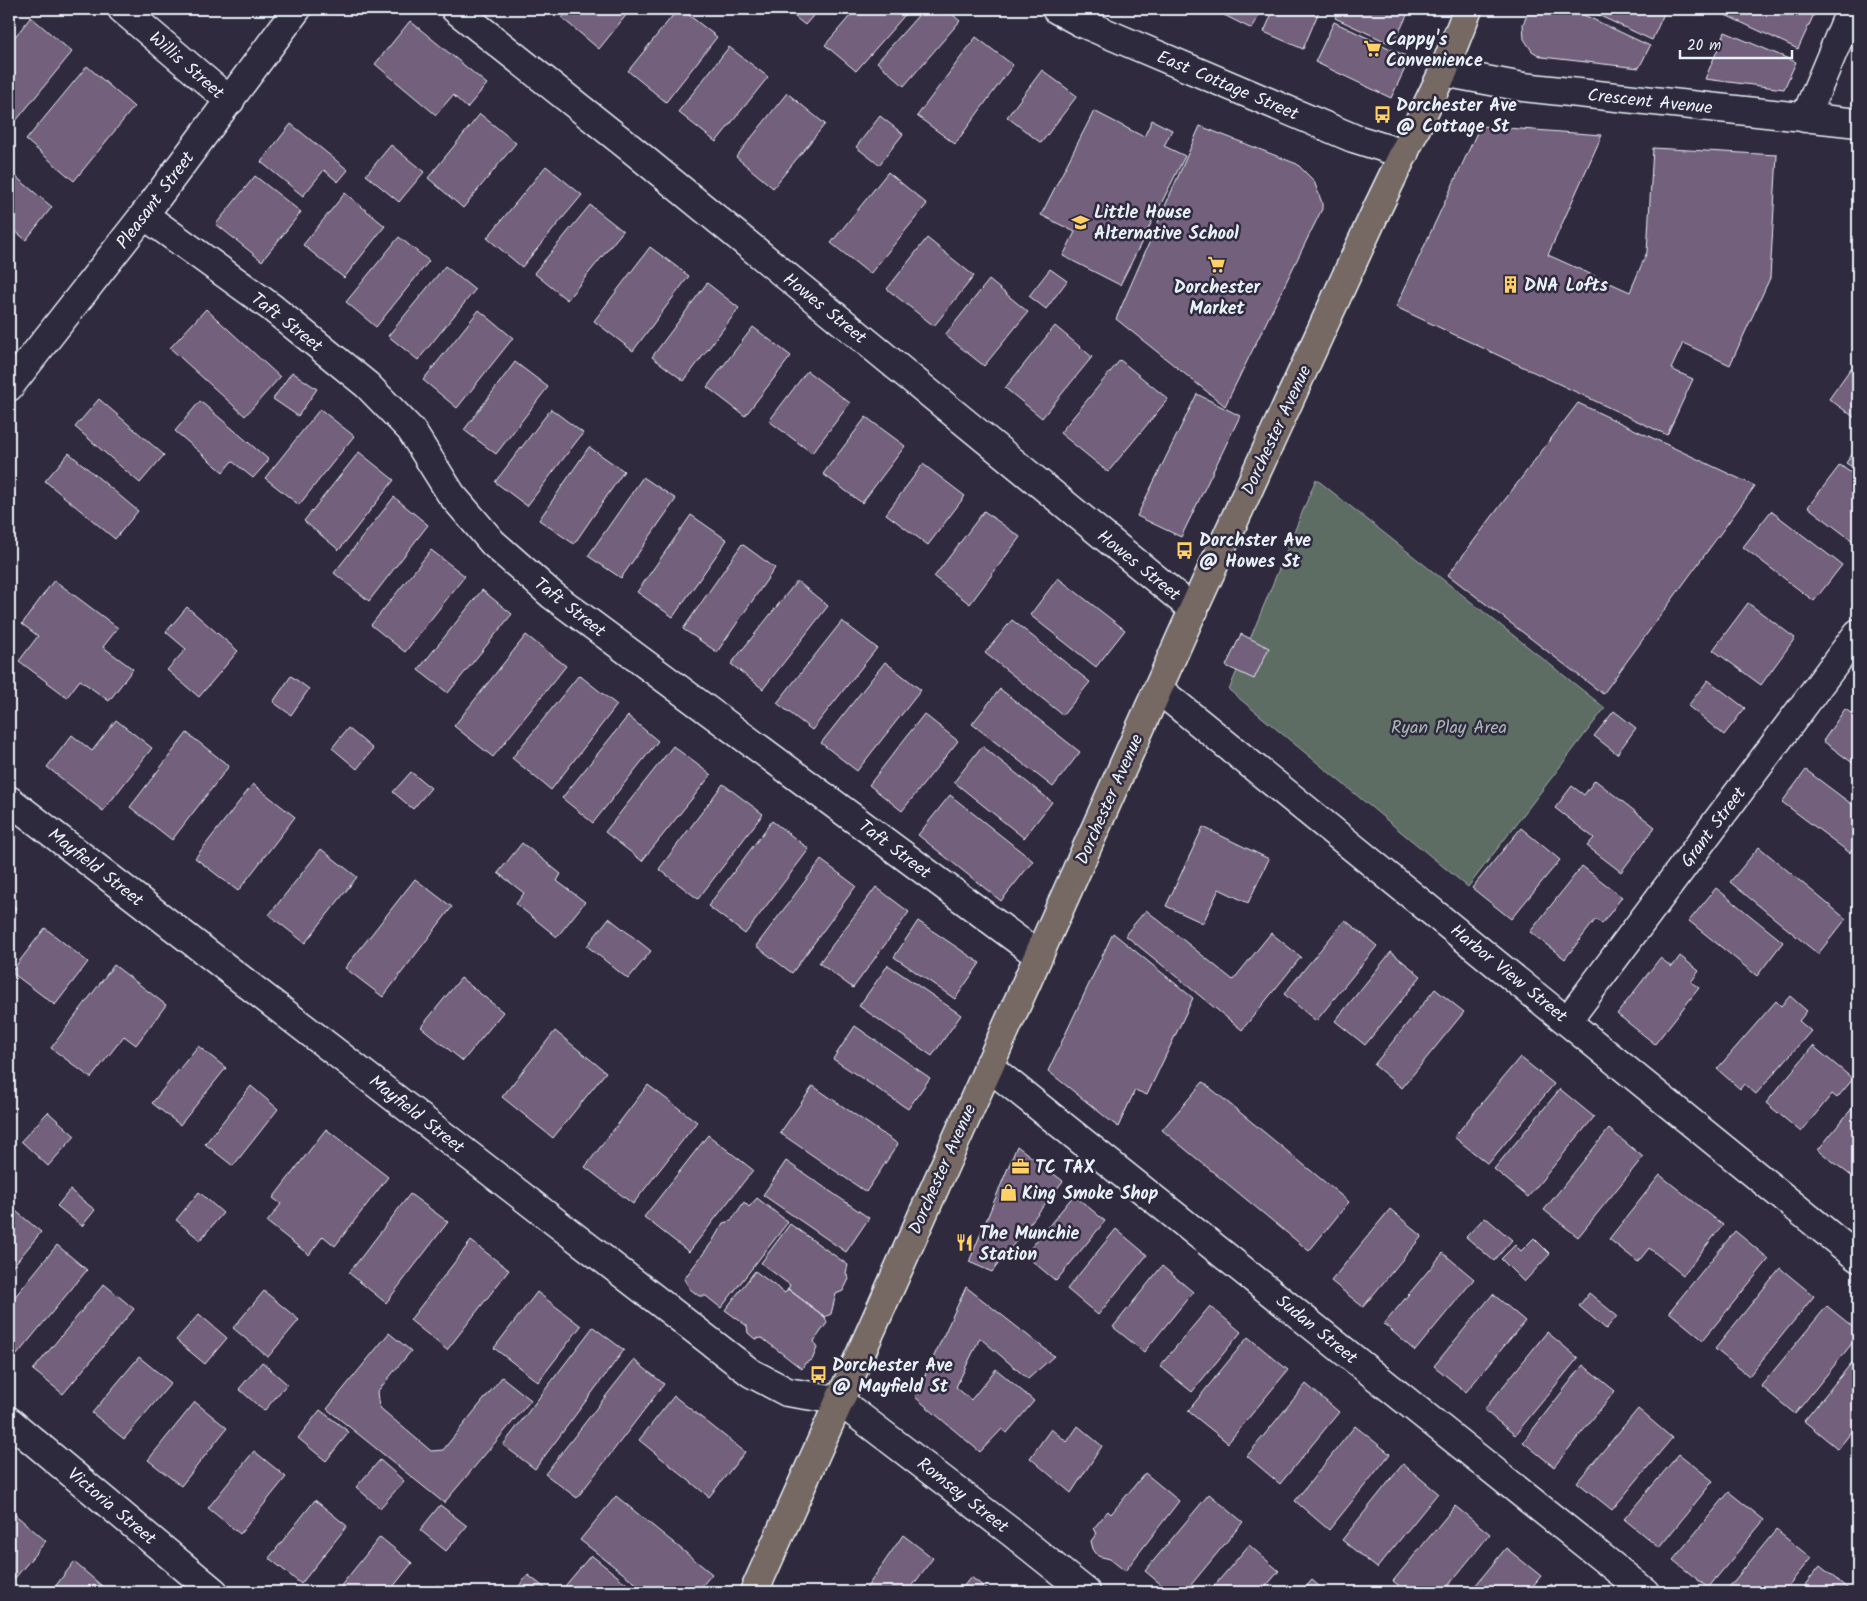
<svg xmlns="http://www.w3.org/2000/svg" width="1867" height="1601" viewBox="0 0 1867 1601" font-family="Kalam,sans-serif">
	<rect width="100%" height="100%" fill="#2f2a3d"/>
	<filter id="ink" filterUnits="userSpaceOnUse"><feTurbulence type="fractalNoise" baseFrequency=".02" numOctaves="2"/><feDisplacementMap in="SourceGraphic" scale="10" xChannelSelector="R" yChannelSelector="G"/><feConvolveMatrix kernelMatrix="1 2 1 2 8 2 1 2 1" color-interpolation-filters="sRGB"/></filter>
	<g filter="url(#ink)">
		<path fill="#5d6d64" stroke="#a2afae" d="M1316,479L1605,708L1468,887L1229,690Z"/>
		<path fill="#73617b" stroke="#e8f1f8" d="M569,9H631L599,49L562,18Z
			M678,9H681L717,37L666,102L628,71Z
			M785,9H819L805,25Z
			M856,9H910L856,71L825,45Z
			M924,9H946L960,21L904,86L877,62Z
			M1218,9H1262L1252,29L1216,11Z
			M1274,9H1320L1303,49L1264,32Z
			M1339,9H1410L1393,45L1335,18Z
			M1530,9H1571L1650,46L1639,68L1542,57L1532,51L1524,39L1523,24Z
			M1585,9H1666L1652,40Z
			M1723,9H1808L1815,12L1798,49L1721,13Z
			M31,17L72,52L11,127L9,124V44Z
			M410,21L487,84L467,108L453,95L436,115L375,64Z
			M1334,22L1410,58L1391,98L1315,62Z
			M1725,32L1796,62L1784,89L1705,79Z
			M976,37L1013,65L955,144L917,116Z
			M729,47L768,77L716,142L678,112Z
			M87,66L134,107L74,181L26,140Z
			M1042,70L1077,96L1041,143L1007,117Z
			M787,93L825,124L773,188L736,157Z
			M1094,111L1144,137L1152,120L1172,130L1164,146L1185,156L1120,285L1063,256L1075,232L1041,215Z
			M480,114L516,143L463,208L428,178Z
			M880,116L903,134L879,165L856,147Z
			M291,124L348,170L338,182L324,170L303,196L261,162Z
			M1200,126L1297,164L1314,181L1322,203V209L1225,406L1116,319Z
			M1480,126L1602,135L1548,255L1630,292L1647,252L1653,148L1777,155L1770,278L1730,365L1683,343L1671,369L1693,379L1667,435L1396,307Z
			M391,145L424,172L399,202L366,175Z
			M546,166L582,195L522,267L487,238Z
			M9,171L52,207L26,240L9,226Z
			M888,172L927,204L870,274L831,243Z
			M255,176L301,212L262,261L216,224Z
			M345,193L385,226L344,278L303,245Z
			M590,205L623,231L567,300L534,273Z
			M399,237L429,261L376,327L346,302Z
			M927,238L974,276L934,326L887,289Z
			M650,247L689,276L633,351L594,321Z
			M445,266L475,290L418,360L388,336Z
			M1050,269L1067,281L1046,309L1029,296Z
			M989,280L1028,312L984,366L945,335Z
			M707,283L739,308L684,381L652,357Z
			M206,309L280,377L245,416L170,348Z
			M479,310L513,338L457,408L423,380Z
			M1055,326L1092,357L1042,418L1005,388Z
			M753,327L791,356L745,416L707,387Z
			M1120,360L1168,399L1108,472L1060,433Z
			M515,362L548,387L496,454L464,430Z
			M1851,368L1858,373V420L1829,399Z
			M807,371L850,403L812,453L769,421Z
			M292,372L317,389L298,416L273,399Z
			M1197,394L1240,416L1181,537L1137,516Z
			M99,399L164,455L140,483L75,427Z
			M200,401L269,460L253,478L232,461L223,472L175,431Z
			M1578,403L1755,486L1603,694L1448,575Z
			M320,409L354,436L299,505L265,478Z
			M551,409L583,433L527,506L495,482Z
			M866,417L905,446L862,503L823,474Z
			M1858,446V471L1846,463Z
			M589,447L624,471L574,544L539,520Z
			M359,452L394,480L339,550L304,521Z
			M69,453L138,511L115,539L45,481Z
			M923,464L965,496L928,545L886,514Z
			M1840,465L1858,478V545L1808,507Z
			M643,477L676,499L621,578L588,556Z
			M394,497L428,525L369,601L334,573Z
			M984,511L1020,537L970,604L934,577Z
			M1771,511L1842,565L1814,601L1743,547Z
			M691,515L727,540L673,617L637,592Z
			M742,544L775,568L717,652L683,629Z
			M431,550L465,576L405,652L371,625Z
			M1058,578L1125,630L1096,667L1030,615Z
			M54,580L118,628L103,647L133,669L109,701L80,680L67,697L19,661L38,636L22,624Z
			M797,581L828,606L763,689L731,664Z
			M482,590L512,614L448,693L418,670Z
			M1748,603L1795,638L1761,685L1713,650Z
			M187,607L238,651L199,697L167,670L186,649L166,632Z
			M1012,620L1090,682L1063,715L985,653Z
			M842,621L877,648L812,730L777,703Z
			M1241,634L1269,648L1254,679L1226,666Z
			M526,635L566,666L493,757L454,726Z
			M885,662L921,690L857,771L821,743Z
			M579,675L617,705L551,790L512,758Z
			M291,676L309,689L291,715L273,702Z
			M1708,680L1745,708L1724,735L1688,706Z
			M1000,689L1080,752L1053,787L972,724Z
			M1845,709L1858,718V767L1823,741Z
			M1614,711L1636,728L1617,754L1594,736Z
			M924,714L958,741L902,811L869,785Z
			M628,716L658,741L593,823L562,798Z
			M116,720L152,748L103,811L47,767L72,735L92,751Z
			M348,728L373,749L357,769L332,748Z
			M187,733L229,766L172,840L130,807Z
			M673,746L711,775L642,861L605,832Z
			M982,746L1052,802L1024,838L954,782Z
			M1806,770L1858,809V841L1850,853L1782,802Z
			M411,772L431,788L413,809L393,792Z
			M1595,780L1655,827L1621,872L1587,846L1594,838L1555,808L1572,786L1584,795Z
			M253,784L295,817L238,891L195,858Z
			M723,784L763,814L698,899L659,869Z
			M950,795L1033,861L1001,901L918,835Z
			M772,821L809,849L745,934L708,906Z
			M1203,827L1269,859L1248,903L1219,889L1203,923L1166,906Z
			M1521,828L1560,860L1511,919L1472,888Z
			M522,843L561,874L557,881L585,902L557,937L516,904L524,893L498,873Z
			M1759,847L1846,919L1818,954L1730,882Z
			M321,849L357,877L305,943L269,915Z
			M821,860L856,886L792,973L756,946Z
			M1582,866L1622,897L1602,924L1596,919L1565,959L1530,932Z
			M415,879L452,907L383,997L345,968Z
			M876,887L909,912L853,988L819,963Z
			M1716,888L1783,942L1757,976L1689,921Z
			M9,902L16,908L9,917Z
			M1146,910L1233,980L1271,933L1301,957L1242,1030L1125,935Z
			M609,918L651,951L628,979L587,946Z
			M1345,920L1377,946L1316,1021L1284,994Z
			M918,921L980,963L955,999L894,957Z
			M45,928L88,962L55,1005L11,972Z
			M1113,933L1193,998L1147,1095L1135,1090L1118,1127L1048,1071Z
			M1391,952L1421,976L1365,1045L1335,1021Z
			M1680,956L1699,971L1691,982L1699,988L1655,1044L1617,1014L1660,958L1672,967Z
			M114,965L166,1005L136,1045L124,1036L91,1078L51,1048Z
			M888,965L961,1015L932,1056L859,1006Z
			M461,978L503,1012L463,1061L421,1027Z
			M1435,989L1464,1012L1402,1088L1374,1065Z
			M1790,996L1807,1011L1799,1021L1811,1031L1756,1094L1744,1084L1740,1089L1717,1069L1776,1001L1781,1006Z
			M855,1026L930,1078L908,1109L833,1059Z
			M555,1031L606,1072L553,1138L502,1097Z
			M198,1046L226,1068L180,1125L152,1103Z
			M1813,1046L1853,1079L1837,1098L1832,1094L1801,1132L1766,1103Z
			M1520,1057L1554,1084L1488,1164L1454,1137Z
			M1203,1082L1349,1202L1309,1251L1162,1130Z
			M648,1085L697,1122L633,1204L585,1167Z
			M251,1086L278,1109L233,1166L205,1144Z
			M813,1086L898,1144L866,1192L780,1133Z
			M1560,1089L1594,1117L1528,1197L1494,1169Z
			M1858,1101V1173L1854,1178L1818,1150Z
			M48,1112L75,1136L48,1166L21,1141Z
			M326,1129L388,1177L335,1246L323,1236L309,1255L267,1222L281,1204L273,1198Z
			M1609,1129L1643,1157L1578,1237L1544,1210Z
			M708,1135L753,1170L689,1252L644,1217Z
			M1017,1146L1063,1181L992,1272L969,1262Z
			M786,1161L869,1218L846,1252L763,1195Z
			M1660,1175L1723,1225L1683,1275L1649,1248L1638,1262L1609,1239Z
			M70,1190L95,1210L82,1226L57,1206Z
			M199,1192L223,1213L200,1240L176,1220Z
			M410,1194L448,1222L386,1303L349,1273Z
			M1074,1195L1105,1221L1056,1281L1025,1255Z
			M757,1198L788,1222L721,1308L706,1296H699L690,1289L684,1279L712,1242L723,1223L731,1221L744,1202L749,1207Z
			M11,1207L41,1232L9,1271V1210Z
			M1390,1209L1422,1236L1363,1307L1331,1281Z
			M1485,1217L1512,1240L1494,1261L1466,1237Z
			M790,1224L848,1265L846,1273L849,1279L843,1291L836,1294L831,1314L825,1317L788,1289L790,1285L761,1263Z
			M1116,1229L1147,1255L1098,1315L1067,1289Z
			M1735,1231L1769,1259L1703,1340L1669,1312Z
			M1534,1238L1550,1254L1524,1282L1501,1259L1515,1245L1521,1251Z
			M471,1241L509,1270L447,1350L410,1320Z
			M57,1245L87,1270L16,1356L9,1350V1304Z
			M1443,1253L1474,1279L1415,1351L1384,1324Z
			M1162,1266L1193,1292L1144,1352L1113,1327Z
			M1780,1268L1814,1296L1749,1376L1715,1349Z
			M755,1271L785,1293L788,1289L825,1317L827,1323L814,1341L817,1348L812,1360L805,1363L802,1369L762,1338L755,1339L748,1333L747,1326L725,1310Z
			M104,1284L134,1309L63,1394L33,1370Z
			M966,1287L1054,1356L1028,1379L980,1338L956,1387L971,1400L996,1369L1034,1401L1007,1433L1002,1429L980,1452L915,1397Z
			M264,1291L299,1320L268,1357L233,1328Z
			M537,1292L581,1326L538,1382L494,1348Z
			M1589,1293L1617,1316L1606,1329L1579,1306Z
			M1493,1294L1525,1321L1466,1392L1434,1366Z
			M1210,1306L1241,1332L1192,1392L1160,1366Z
			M1827,1306L1858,1331V1336L1795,1414L1761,1386Z
			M199,1314L227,1338L205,1364L176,1340Z
			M593,1327L624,1350L535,1469L503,1445Z
			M1547,1332L1578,1358L1515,1435L1484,1410Z
			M389,1333L411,1351L377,1392L379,1407L431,1451L443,1450L502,1377L531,1400L444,1503L327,1409Z
			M1248,1337L1288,1370L1228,1443L1188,1411Z
			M1858,1355V1424L1838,1449L1804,1421Z
			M139,1357L171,1383L124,1439L92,1413Z
			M634,1360L664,1384L577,1498L545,1474Z
			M262,1362L287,1384L264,1411L239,1389Z
			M1583,1365L1615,1391L1554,1467L1523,1442Z
			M1306,1384L1339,1412L1280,1484L1247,1456Z
			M674,1396L745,1452L709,1497L639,1440Z
			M195,1402L227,1428L181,1486L148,1460Z
			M1638,1409L1672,1438L1612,1510L1577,1482Z
			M320,1410L349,1432L326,1461L298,1438Z
			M1078,1426L1102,1446L1071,1493L1030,1458L1051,1429L1067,1442Z
			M1355,1426L1390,1454L1329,1530L1295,1501Z
			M254,1451L286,1477L240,1534L208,1508Z
			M1679,1454L1713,1481L1659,1548L1624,1519Z
			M380,1460L404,1481L380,1508L356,1487Z
			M1403,1464L1438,1493L1377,1568L1342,1540Z
			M1145,1473L1179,1501L1125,1571L1110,1559L1098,1556L1093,1549L1091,1541L1097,1533L1093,1529L1108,1511L1111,1514Z
			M1729,1492L1764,1520L1708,1588L1673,1560Z
			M1209,1494L1243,1522L1185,1592H1170L1145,1571Z
			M616,1496L712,1574L697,1592H647L580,1540Z
			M315,1500L347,1526L301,1584L269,1558Z
			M440,1505L467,1526L446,1551L420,1530Z
			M1455,1506L1490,1534L1443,1592H1407L1393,1581Z
			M12,1512L46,1541L10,1584L9,1516Z
			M1776,1530L1811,1558L1783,1592H1725Z
			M903,1535L933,1558L908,1592H868L865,1590Z
			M380,1537L412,1563L389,1592H336Z
			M1249,1545L1279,1571L1261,1592H1209Z
			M1506,1548L1541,1576L1528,1592H1470Z
			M591,1555L637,1592H560Z
			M74,1562L109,1592H51Z
			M1820,1566L1852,1592H1799Z
			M528,1575L550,1592H514Z
			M971,1577L991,1592H959Z
			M1312,1580L1326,1592H1301Z
			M1551,1584L1561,1592H1544Z
			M437,1585L447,1592H431Z"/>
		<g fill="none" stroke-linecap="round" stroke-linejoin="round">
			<defs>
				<path id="minor" d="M122,9L230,101
					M455,9L629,147L1194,610
					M1443,72L1523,87L1858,123
					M1805,118L1851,9
					M144,215L271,307L367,385L411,430L451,494L493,543L552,595L1038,955
					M1158,689L1858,1258
					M9,800L751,1373L787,1392L838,1400L1011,1532L1086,1592
					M1568,1020L1858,633
					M988,1066L1645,1592
					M9,1421L214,1592"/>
				<path id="tertiary" d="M1056,9L1080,22L1353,138L1404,154
					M9,387L144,215L297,9"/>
				<path id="primary" d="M754,1592L1185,628L1376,211L1443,72L1468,9"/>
			</defs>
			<use href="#minor" stroke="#e8f1f8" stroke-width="31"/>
			<use href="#tertiary" stroke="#e8f1f8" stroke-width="31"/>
			<use href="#primary" stroke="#e8f1f8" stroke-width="31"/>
			<use href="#minor" stroke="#2f2a3d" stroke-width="28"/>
			<use href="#tertiary" stroke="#2f2a3d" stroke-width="28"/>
			<use href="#primary" stroke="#766964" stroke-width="28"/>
		</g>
	</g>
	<defs>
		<symbol id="supermarket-bare" viewBox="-9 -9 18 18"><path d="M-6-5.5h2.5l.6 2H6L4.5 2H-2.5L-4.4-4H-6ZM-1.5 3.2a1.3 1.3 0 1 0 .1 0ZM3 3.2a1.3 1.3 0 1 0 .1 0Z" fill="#ffd166" stroke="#2f2a3d" stroke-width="2.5" paint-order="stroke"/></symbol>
		<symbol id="bus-bare" viewBox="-9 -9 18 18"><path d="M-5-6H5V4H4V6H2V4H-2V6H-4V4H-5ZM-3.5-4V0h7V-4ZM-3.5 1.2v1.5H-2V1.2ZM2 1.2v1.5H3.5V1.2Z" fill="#ffd166" stroke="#2f2a3d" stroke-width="2.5" paint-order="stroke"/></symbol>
		<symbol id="school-bare" viewBox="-9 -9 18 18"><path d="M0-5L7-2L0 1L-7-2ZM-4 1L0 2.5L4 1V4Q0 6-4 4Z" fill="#ffd166" stroke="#2f2a3d" stroke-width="2.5" paint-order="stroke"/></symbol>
		<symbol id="building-bare" viewBox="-9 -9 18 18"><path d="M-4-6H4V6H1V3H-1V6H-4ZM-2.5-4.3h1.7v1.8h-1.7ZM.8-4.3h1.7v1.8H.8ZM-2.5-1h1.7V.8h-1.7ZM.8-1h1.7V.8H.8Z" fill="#ffd166" stroke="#2f2a3d" stroke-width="2.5" paint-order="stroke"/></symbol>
		<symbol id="office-bare" viewBox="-9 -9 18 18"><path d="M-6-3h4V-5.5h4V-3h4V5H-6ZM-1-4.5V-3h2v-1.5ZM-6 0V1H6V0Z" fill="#ffd166" stroke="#2f2a3d" stroke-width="2.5" paint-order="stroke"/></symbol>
		<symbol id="shop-bare" viewBox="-9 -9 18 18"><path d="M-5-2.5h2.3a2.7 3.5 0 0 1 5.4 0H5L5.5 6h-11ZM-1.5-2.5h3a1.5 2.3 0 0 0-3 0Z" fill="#ffd166" stroke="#2f2a3d" stroke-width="2.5" paint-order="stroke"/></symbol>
		<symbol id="restaurant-bare" viewBox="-9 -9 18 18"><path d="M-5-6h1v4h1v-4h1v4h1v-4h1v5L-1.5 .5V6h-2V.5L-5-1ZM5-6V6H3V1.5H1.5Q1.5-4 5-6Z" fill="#ffd166" stroke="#2f2a3d" stroke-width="2.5" paint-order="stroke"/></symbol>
	</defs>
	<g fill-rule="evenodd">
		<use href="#supermarket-bare" x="1360" y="36" width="25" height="25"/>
		<use href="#bus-bare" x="1370" y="102" width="25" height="25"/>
		<use href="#school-bare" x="1068" y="210" width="25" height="25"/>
		<use href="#supermarket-bare" x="1204" y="252" width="25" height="25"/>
		<use href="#building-bare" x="1498" y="272" width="25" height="25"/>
		<use href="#bus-bare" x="1172" y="538" width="25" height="25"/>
		<use href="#office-bare" x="1008" y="1154" width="25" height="25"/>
		<use href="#shop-bare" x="996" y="1180" width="25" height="25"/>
		<use href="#restaurant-bare" x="952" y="1230" width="25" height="25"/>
		<use href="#bus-bare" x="806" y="1362" width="25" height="25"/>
	</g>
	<g text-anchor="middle" stroke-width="5" stroke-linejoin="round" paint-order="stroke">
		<g font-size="18" font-weight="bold" fill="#e8f1f8" stroke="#2f2a3d" text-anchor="start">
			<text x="1386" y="45">Cappy's<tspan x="1386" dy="21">Convenience</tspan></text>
			<text x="1396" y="111">Dorchester Ave<tspan x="1396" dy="21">@ Cottage St</tspan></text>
			<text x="1094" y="218">Little House<tspan x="1094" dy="21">Alternative School</tspan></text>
			<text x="1524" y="291">DNA Lofts</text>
			<text x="1217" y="293" text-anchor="middle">Dorchester<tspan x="1217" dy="21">Market</tspan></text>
			<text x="1199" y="546">Dorchster Ave<tspan x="1199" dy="21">@ Howes St</tspan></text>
			<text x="1035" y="1173">TC TAX</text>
			<text x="1022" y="1199">King Smoke Shop</text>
			<text x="979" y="1239">The Munchie<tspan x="979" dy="21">Station</tspan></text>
			<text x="832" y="1371">Dorchester Ave<tspan x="832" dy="21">@ Mayfield St</tspan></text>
		</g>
		<g font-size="18" fill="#e8f1f8" stroke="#2f2a3d">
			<text transform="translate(187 65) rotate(41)" y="6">Willis Street</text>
			<text transform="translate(1228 85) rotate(23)" y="6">East Cottage Street</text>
			<text transform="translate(1650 101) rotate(6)" y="6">Crescent Avenue</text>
			<text transform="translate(155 200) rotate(-53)" y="6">Pleasant Street</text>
			<text transform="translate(825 308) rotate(39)" y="6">Howes Street</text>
			<text transform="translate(287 322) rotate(38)" y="6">Taft Street</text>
			<text transform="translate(1276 430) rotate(-65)" y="6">Dorchester Avenue</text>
			<text transform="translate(1139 565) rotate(39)" y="6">Howes Street</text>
			<text transform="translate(570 607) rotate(38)" y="6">Taft Street</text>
			<text transform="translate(1109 799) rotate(-66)" y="6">Dorchester Avenue</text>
			<text transform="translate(1713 827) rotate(-53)" y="6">Grant Street</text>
			<text transform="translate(895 849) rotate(37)" y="6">Taft Street</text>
			<text transform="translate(96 867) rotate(38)" y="6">Mayfield Street</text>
			<text transform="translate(1509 973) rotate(39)" y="6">Harbor View Street</text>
			<text transform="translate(417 1114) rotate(38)" y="6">Mayfield Street</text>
			<text transform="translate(942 1169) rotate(-66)" y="6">Dorchester Avenue</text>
			<text transform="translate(1317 1329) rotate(39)" y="6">Sudan Street</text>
			<text transform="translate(963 1495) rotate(38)" y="6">Romsey Street</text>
			<text transform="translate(112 1506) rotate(40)" y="6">Victoria Street</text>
		</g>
		<g font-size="18" fill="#a9b6b5" stroke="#2f2a3d">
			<text x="1449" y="733">Ryan Play Area</text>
		</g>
	</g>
	<rect width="1867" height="1601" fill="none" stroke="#2f2a3d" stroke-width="30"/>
	<rect x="15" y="15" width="1837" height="1571" fill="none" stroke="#e8f1f8" stroke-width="2" filter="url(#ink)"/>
	<path d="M1680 50v8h112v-8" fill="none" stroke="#e8f1f8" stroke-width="2.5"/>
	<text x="1687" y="50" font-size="15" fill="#e8f1f8" stroke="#2f2a3d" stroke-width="4" paint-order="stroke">20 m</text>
</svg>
